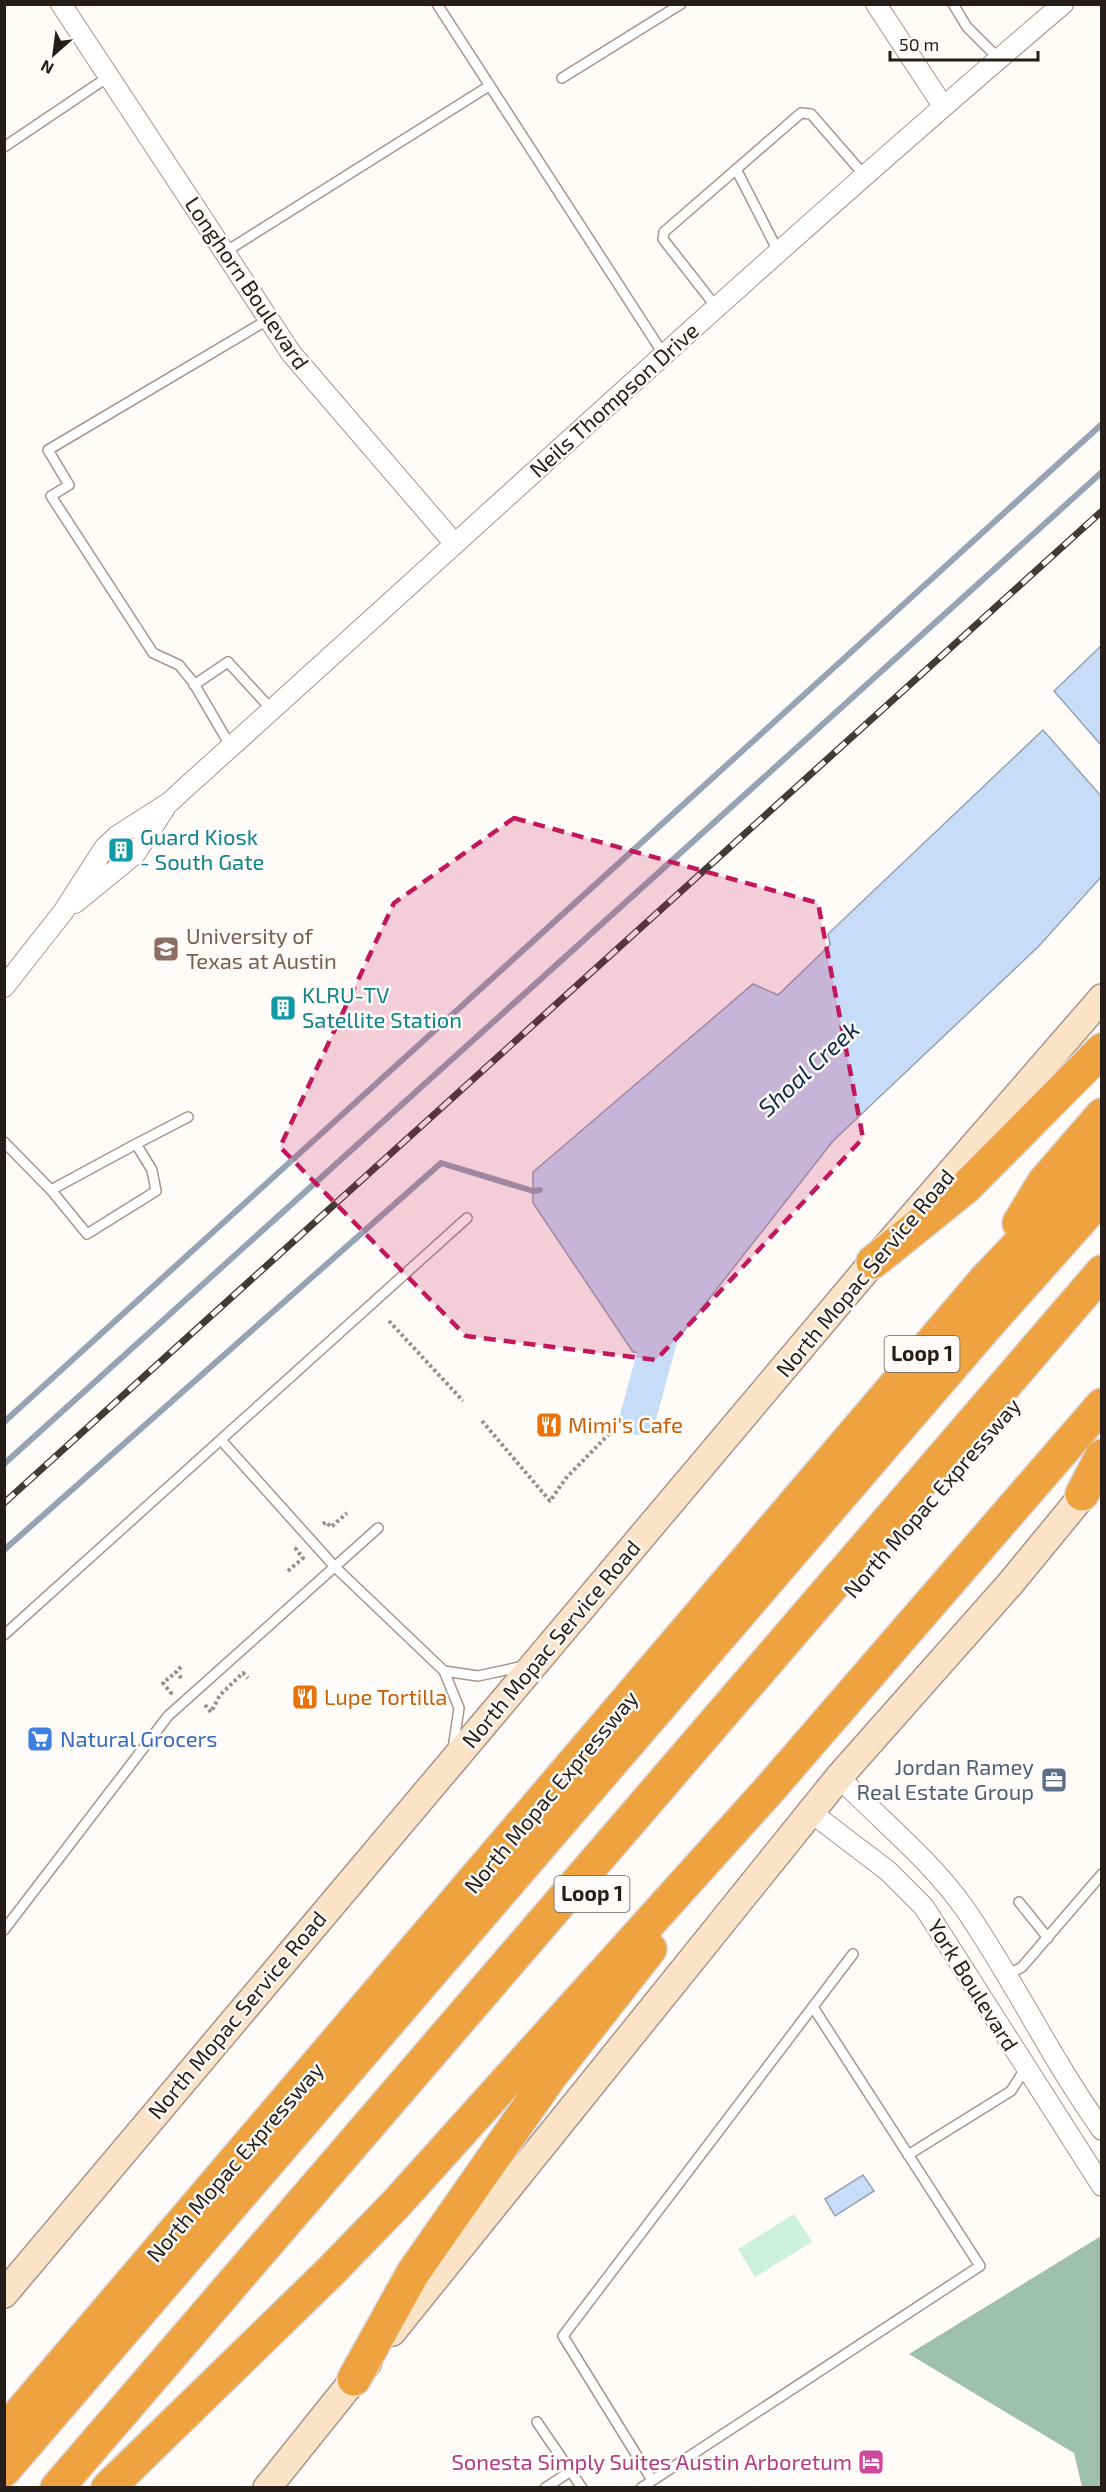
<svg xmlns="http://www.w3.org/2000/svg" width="1106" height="2492" viewBox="0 0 1106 2492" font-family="'Exo 2',sans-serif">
	<rect width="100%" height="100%" fill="#fffbf8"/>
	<path fill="#cef0df" d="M794,2214L812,2242L755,2277L738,2249Z"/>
	<path fill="#9fc0b0" d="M1101,2236V2487H1082L1074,2453L909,2354Z"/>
	<path fill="#c7dcf7" stroke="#96a3b4" stroke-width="1.5" d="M1101,646V745L1054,691Z
		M1043,730L1101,796V877L1039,946L833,1141L665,1355L633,1352L533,1203V1172L753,984L778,995L830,945L828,934Z
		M863,2175L874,2191L835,2216L825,2199Z"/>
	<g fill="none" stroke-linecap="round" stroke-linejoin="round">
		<path stroke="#96a3b4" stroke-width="6" d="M4,1422L1102,424
			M4,1464L1102,472
			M4,1550L441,1163L533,1191L540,1190"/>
		<path stroke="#c7dcf7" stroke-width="36" d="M638,1417L668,1307"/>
		<defs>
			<path id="service" d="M437,4L664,355
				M953,4L967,27L999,59
				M562,78L681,4
				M4,147L108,77
				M736,169L779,253
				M225,252L489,86
				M717,308L663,239L664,232L801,113L811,114L865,176
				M194,685L228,662L272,710
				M231,747L193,682L179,665L153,653L51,496L69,485L48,450L269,319
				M4,1142L51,1190L87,1234L156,1191L152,1170L136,1144L188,1117
				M51,1190L136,1144
				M221,1440L335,1567L444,1671L459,1708L453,1749
				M4,1635L467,1218
				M444,1671L478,1676L524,1666
				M1019,1902L1048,1938
				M4,1930L168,1716L378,1528
				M1006,1976L1022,1967L1102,1874
				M908,2155L1011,2091L1025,2069
				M537,2422L582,2488
				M652,2480L563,2336L853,1954
				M545,2488L571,2471
				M641,2488L980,2266L813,2007"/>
			<path id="minor" d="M61,4L291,353L455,544
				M876,4L943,106
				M75,903L135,854L165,808
				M4,987L63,912L105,847L117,836L170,802L185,788C477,526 764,258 1063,4
				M839,1777C881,1821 930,1859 965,1909C1014,1980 1051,2059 1102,2130
				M812,1813L888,1871L924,1907L1102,2186"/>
			<path id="secondary" d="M4,2294L873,1262L1102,998
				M392,2332L839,1777L1010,1584L1097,1478
				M267,2488L368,2362"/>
			<path id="motorway" d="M1019,1223L1044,1182L1102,1115
				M873,1262L966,1187L1102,1050
				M1082,1494L1102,1456
				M354,2379L413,2273L549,2078L650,1949
				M4,2432L985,1280L1102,1157
				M4,2470L982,1331L1102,1196
				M57,2488L1102,1272
				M108,2488L331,2271L396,2204L768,1791L1102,1405"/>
		</defs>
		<use href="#service" stroke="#a9958b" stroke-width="12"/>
		<use href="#minor" stroke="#a9958b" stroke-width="22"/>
		<use href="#secondary" stroke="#a9958b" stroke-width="30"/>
		<use href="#motorway" stroke="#d8d6d6" stroke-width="36"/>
		<path stroke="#958f8b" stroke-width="4" stroke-dasharray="3 3" stroke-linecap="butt" d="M389,1321L463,1401
			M482,1421L550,1501L566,1478L612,1431L601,1422
			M323,1524L326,1522L331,1527L347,1513
			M288,1571L303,1558L296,1549L299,1546
			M181,1667L176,1672L183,1680
			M170,1694L171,1693L163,1683L176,1672
			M205,1705L211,1712L220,1695L243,1673L248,1678"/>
		<use href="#service" stroke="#fff" stroke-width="9"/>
		<use href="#minor" stroke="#fff" stroke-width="20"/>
		<use href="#secondary" stroke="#fae3c6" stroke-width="27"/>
		<use href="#motorway" stroke="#eea340" stroke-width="33"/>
		<defs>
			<path id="rail" d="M4,1503L1102,511"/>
		</defs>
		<use href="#rail" stroke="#423a36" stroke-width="7"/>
		<use href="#rail" stroke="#fffbf8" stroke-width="4.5" stroke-dasharray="14" stroke-linecap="butt"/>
	</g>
	<path fill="#c2185b" fill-opacity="0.2" stroke="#c2185b" stroke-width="4.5" stroke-dasharray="12 8" stroke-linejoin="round" d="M514,818L818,903L863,1138L656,1360L466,1336L280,1147L394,903Z"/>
	<defs>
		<symbol id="building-square" viewBox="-11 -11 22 22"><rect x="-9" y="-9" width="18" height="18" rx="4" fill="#0f9aa8" stroke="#fffbf8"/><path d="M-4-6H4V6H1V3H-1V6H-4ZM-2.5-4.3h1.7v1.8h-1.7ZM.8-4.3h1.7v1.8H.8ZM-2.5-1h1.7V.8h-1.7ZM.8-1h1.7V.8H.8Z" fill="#fff"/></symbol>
		<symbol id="university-square" viewBox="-11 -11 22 22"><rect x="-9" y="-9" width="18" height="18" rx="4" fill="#8d6e63" stroke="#fffbf8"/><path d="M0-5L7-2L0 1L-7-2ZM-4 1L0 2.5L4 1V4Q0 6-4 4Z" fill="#fff"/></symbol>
		<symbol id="restaurant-square" viewBox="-11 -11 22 22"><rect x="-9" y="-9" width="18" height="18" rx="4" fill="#e8710a" stroke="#fffbf8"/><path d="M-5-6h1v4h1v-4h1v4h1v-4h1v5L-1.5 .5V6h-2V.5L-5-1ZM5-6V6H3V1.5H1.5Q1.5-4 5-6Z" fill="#fff"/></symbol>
		<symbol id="supermarket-square" viewBox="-11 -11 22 22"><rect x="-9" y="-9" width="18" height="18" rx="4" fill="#3f7fe0" stroke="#fffbf8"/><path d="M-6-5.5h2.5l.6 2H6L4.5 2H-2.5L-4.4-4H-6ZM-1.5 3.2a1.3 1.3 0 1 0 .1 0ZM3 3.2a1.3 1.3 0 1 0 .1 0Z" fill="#fff"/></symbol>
		<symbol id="office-square" viewBox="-11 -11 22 22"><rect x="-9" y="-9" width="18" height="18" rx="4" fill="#5c6f8a" stroke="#fffbf8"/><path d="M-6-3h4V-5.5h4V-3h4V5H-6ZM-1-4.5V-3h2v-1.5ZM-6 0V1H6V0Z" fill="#fff"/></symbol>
		<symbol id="hotel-square" viewBox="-11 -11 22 22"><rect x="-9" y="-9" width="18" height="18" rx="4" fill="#d1479c" stroke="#fffbf8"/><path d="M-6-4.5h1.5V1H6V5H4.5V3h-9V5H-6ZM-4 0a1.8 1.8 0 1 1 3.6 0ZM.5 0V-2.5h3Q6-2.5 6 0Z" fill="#fff"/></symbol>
	</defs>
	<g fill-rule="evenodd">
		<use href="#building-square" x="106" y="835" width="30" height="30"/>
		<use href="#university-square" x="151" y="934" width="30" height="30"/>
		<use href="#building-square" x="268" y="993" width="30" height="30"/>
		<use href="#restaurant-square" x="534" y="1410" width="30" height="30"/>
		<use href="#restaurant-square" x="290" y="1682" width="30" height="30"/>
		<use href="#supermarket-square" x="25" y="1724" width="30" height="30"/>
		<use href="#office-square" x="1039" y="1765" width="30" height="30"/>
		<use href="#hotel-square" x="856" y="2447" width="30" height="30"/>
	</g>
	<g text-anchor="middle" stroke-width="5" stroke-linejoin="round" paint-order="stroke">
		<g fill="#fffbf8" stroke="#66605c" stroke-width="1.5">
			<rect x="884.5" y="1336" width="75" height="36" rx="4.5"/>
			<rect x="554.5" y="1876" width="75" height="36" rx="4.5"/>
		</g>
		<g font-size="21" font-weight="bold" fill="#251d19">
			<text x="922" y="1361">Loop 1</text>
			<text x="592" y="1901">Loop 1</text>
		</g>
		<g font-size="22" fill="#251d19" stroke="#fffbf8">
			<text transform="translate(247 283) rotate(56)" y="8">Longhorn Boulevard</text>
			<text transform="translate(614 400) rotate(-42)" y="8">Neils Thompson Drive</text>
			<text transform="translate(865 1273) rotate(-50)" y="8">North Mopac Service Road</text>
			<text transform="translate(932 1498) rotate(-49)" y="8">North Mopac Expressway</text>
			<text transform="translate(551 1644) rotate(-50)" y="8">North Mopac Service Road</text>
			<text transform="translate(551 1792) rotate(-50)" y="8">North Mopac Expressway</text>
			<text transform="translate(973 1985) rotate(58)" y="8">York Boulevard</text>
			<text transform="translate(237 2015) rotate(-50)" y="8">North Mopac Service Road</text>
			<text transform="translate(235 2162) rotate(-49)" y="8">North Mopac Expressway</text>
		</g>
		<g font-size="22" fill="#0d838f" stroke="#fffbf8" text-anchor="start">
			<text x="140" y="845">Guard Kiosk<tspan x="140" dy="25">- South Gate</tspan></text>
			<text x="302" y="1003">KLRU-TV<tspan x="302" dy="25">Satellite Station</tspan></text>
		</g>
		<g font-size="22" fill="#785e54" stroke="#fffbf8" text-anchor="start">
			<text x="186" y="944">University of<tspan x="186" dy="25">Texas at Austin</tspan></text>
		</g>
		<g font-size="22" fill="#c56008" stroke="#fffbf8" text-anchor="start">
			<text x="568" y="1433">Mimi's Cafe</text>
			<text x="324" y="1705">Lupe Tortilla</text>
		</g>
		<g font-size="22" fill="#366cbe" stroke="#fffbf8" text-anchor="start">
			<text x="60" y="1747">Natural Grocers</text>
		</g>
		<g font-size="22" fill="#4e5e75" stroke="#fffbf8" text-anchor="end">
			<text x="1034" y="1775">Jordan Ramey<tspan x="1034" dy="25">Real Estate Group</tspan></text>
		</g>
		<g font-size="22" fill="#b23c85" stroke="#fffbf8" text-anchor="end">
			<text x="852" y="2470">Sonesta Simply Suites Austin Arboretum</text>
		</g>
		<g font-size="24" font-style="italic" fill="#0e2b4e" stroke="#fffbf8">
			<text transform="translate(809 1069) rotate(-43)" y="8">Shoal Creek</text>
		</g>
	</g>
	<rect width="1106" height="2492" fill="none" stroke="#251d19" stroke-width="12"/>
	<g transform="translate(54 54) rotate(208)" stroke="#fffbf8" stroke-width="4.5" paint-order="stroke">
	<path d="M0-4.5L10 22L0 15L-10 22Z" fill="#251d19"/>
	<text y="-9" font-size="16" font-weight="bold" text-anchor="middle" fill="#251d19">N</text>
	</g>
	<path d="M890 51v9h148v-9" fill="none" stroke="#251d19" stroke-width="3"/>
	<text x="899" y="51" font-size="18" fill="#251d19" stroke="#fffbf8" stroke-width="4.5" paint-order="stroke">50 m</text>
</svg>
